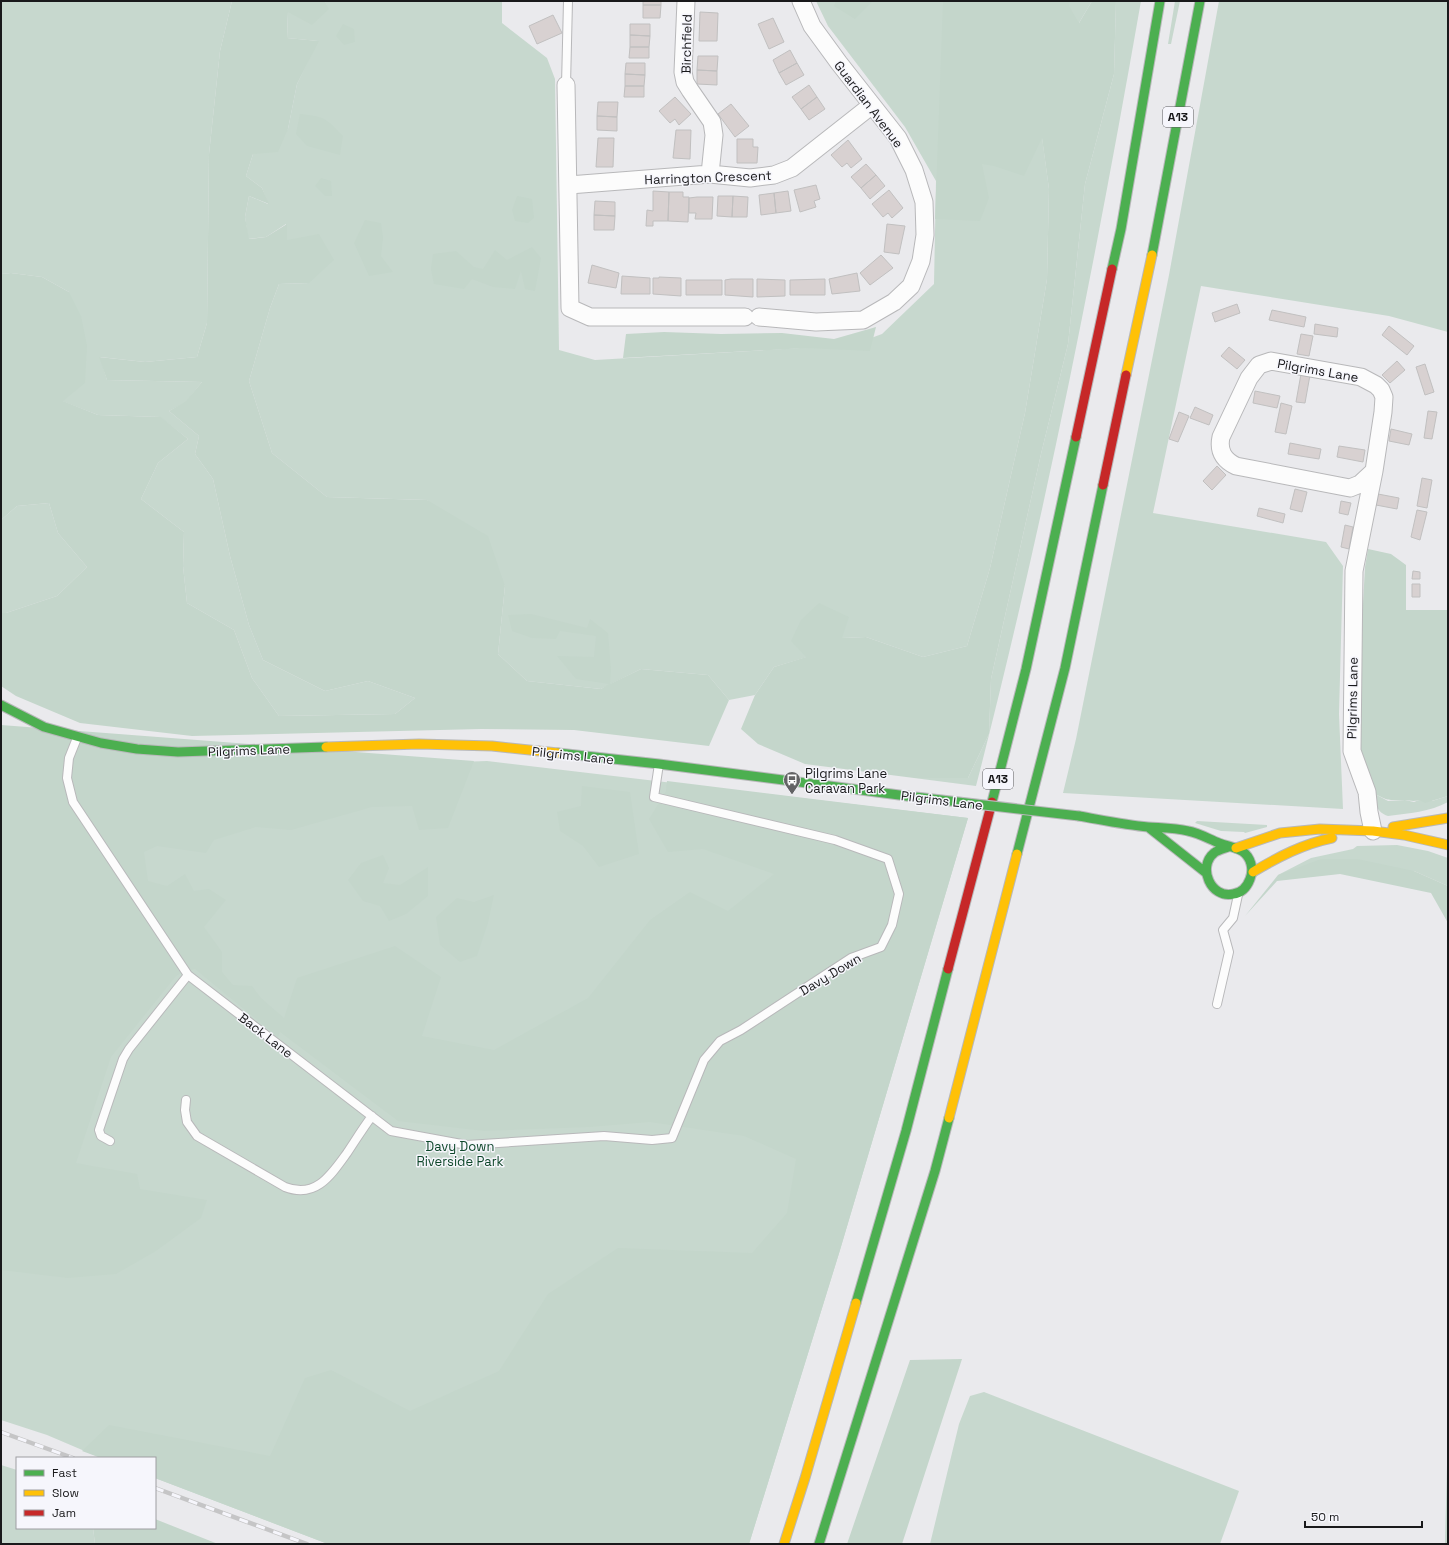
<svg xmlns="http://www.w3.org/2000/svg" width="1449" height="1545" viewBox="0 0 1449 1545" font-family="'Space Grotesk',sans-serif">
	<rect width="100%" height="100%" fill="#eaeaed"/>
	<path fill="#c7d8ce" d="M1,1H232L220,51L209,154L207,323L197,357L145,362L100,357L107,380L202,382L185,403L169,411L199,436L195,454L213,479L230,556L249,625L263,660L325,691L368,681L415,698L395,714L279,716L252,678L234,630L187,603L183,566L184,532L141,499L158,463L188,439L160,417L98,415L62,401L69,292L42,277L11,273L1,274Z
		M325,1H502V23L547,58L555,79L559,350L595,360L852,345L882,334L934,284L936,181L905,127L828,26L816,1H1092L1070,38L1042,137L1049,189L1047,279L1025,413L990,568L967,646L923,657L866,637L842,638L807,657L774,667L755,695L729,700L708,675L641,669L601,689L527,681L498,654L505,586L427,500L327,497L272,453L249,381L270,308L279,284L309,283L287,240L286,224L266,237L248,239L245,217L249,196L268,204L262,188L246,176L253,154L288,129L297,84L318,41L287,38L288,12L328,9Z
		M1116,1H1141C1095,264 1043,527 976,786L914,778H968L989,734L991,679L1041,454L1068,344L1085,184L1114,74Z
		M1175,1H1180L1171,44H1168Z
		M1219,1H1448V332L1389,316L1201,286L1153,513L1326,542L1343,566L1339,714L1343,809L1063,793L1076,739L1169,275Z
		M49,503L58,533L87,567L57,596L6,613H1V520L17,506Z
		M1,725L55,747L346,766L487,761L968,818L840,1250L749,1544H328L155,1478V1458H101L47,1435L1,1420Z
		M1373,793L1388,801L1405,800L1414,802L1419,800L1432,801L1448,796V802C1430,812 1409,813 1388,816C1376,812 1376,804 1373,793Z
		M1197,821L1267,825V827L1245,833L1244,832L1221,831L1195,823Z
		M1397,845L1428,851L1448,858V886L1414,871L1278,875L1311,858L1353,849L1357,846Z
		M984,1392L1239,1491L1220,1544H930L959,1424L970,1396Z
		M1,1465L17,1470V1528H93L95,1544H1Z"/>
	<path fill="#c4d6cb" d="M232,1H325L329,9L312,25L288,12L287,38L319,41L297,84L288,129L278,152L253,154L246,176L262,188L269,204L249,196L245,217L249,239L266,237L287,224V240L319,234L334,260L309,283L279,284L270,308L249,381L272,453L327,497L427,500L488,536L505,586L498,654L527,681L601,689L609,684L576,679L557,656L594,657L596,636L560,631L556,639L532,638L512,631L508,615L531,614L587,628L590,619L608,633L611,670L610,684L641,669L708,675L729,700L709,746L574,730L481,729L192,736L80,723L16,696L1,686V613H6L57,596L87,567L58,533L49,503L17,506L1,520V274L11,273L42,277L69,292L81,316L87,346L85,383L63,401L98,415L161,417L188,439L158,463L141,499L184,532L183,566L187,603L234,630L252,678L279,716L395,714L415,698L368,681L325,691L263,660L249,625L230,556L213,479L195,454L199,436L169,411L185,402L202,382L107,380L99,357L145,362L197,357L207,323L209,154L220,51Z
		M836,1H873L855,19L834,6Z
		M943,1H1070L1069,6L1079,23L1092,1H1116L1114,74L1085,184L1068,344L1041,454L991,679L989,734L968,778H914L805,764L758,744L741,729L755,695L774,667L806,657L791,641L801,620L819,603L849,617L842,638L866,637L923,657L967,646L990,568L1025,413L1047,279L1049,189L1042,138L1024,176L994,166L982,164L989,198L980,221L935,219Z
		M343,24L354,29L355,42L344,45L336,36Z
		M300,114C325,117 325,117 343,136L340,155L307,146L296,134Z
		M321,178L331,181L332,196H325L315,186Z
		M517,196L532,199L534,218L528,223L515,221L512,210Z
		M365,220L381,223L383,238L381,256L393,272L369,276L354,243Z
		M532,247L541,258L535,291L525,289L521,271L515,289L493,287L472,279L464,289L434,284L431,269L433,254L456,251L474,267L483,269L495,250L507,260Z
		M876,327L870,351L806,348L623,358L626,334L664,332L721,334L782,333L834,339Z
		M1368,549L1391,554L1406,565V610H1448V796L1425,803L1419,800C1413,802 1410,800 1404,800C1386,800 1389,801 1373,793L1359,747L1361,641L1365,567Z
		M1,725L474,761L448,828L419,830L412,806L372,807L291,830L256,827L214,840L206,853L157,846L144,852L148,881L167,886L185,874L194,891L209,889L226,900L204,927L222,952V972L233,985L252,986L261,998L284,1018L297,978L395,946L441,977L422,1036L494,1050L588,998L650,920L690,892L728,911L774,874L703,849L668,852L649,819L666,791L667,781L968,818L840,1250L749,1544H328L155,1478V1458H101L82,1451L109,1425L270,1456L305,1378L331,1370L410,1411L499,1371L548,1294L618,1248L752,1253L787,1213L796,1159L744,1136L650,1122L590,1127L484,1131L398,1121L280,1032L278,1037L195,969L183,972L176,976L111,1057L76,1163L137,1174L140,1189L207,1200L201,1218L156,1251L116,1274L68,1278L1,1270Z
		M582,786L630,792L639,854L599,867L583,846L560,831L557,812L581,806Z
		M383,855L389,868L383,883L400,885L428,867V896L406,914L389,921L380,906L363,901L348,880L361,863Z
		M1321,859H1357L1414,871L1448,886V923L1431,893L1340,874L1277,881L1245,916L1278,875Z
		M494,895L488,923L477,956L460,962L440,945L436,917L457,898L474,902Z
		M962,1359L902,1544H847L910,1360Z
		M1448,1425V1544H1445Z
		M155,1519L218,1544H95L93,1528H155Z"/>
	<path fill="#d8d1d1" stroke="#c1c0c0" d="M643,1H661V5H643Z
		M643,5H661L660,18H643Z
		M700,12L718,13L717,41H699Z
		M553,15L562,33L537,44L529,26Z
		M773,18L784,42L769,49L758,24Z
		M630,24H650V36L630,35Z
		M630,35L650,36L649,47H630Z
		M630,47H649V58H629Z
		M790,50L797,63L779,73L773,60Z
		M698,56H718L717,71L697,70Z
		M626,63H645V75L625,74Z
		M797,63L804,75L786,85L779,73Z
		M697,70L717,71V85L697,84Z
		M625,74L645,75L644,86H625Z
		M809,85L817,97L801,109L792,97Z
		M625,86H644V97H624Z
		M675,97L691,114L679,125L675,119L670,123L659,111Z
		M817,97L825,109L809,120L801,109Z
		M598,102H618L617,117L597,116Z
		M731,104L749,126L735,137L718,114Z
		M597,116L617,117V131L597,130Z
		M676,130H691L690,159L673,158Z
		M598,138H614L613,167H596Z
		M737,139H753V147H758L757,163H737Z
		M848,140L862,159L851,168L847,163L842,167L831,155Z
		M866,164L876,175L861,188L851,177Z
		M876,175L885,186L870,199L861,188Z
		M816,185L820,199L814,201L816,207L800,212L794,190Z
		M889,190L903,208L892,218L888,213L883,217L872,204Z
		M653,191L669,192L668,221H653V226H646L647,210L653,211Z
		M788,191L791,211L776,213L774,193Z
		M669,192H683V197H689L688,222L668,221Z
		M774,193L776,213L761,215L759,195Z
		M718,196H733L732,217L717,216Z
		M733,196L748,197L747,217H732Z
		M697,197H713L712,219H695L696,213H689V198Z
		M595,201L615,202V216L594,215Z
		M594,215L615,216L614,230H594Z
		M887,224L905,226L899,254L884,252Z
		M881,255L893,268L870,285L860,273Z
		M592,265L619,273L616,288L588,283Z
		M857,273L860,291L832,294L829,279Z
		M622,276L650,278V294H621Z
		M659,277L681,278V296L653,294V278H659Z
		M731,279H753V297L725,295V280Z
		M757,279L785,280V296L757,297Z
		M825,279V295H790V280Z
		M686,280H722V295H686Z
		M1237,304L1240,313L1215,322L1212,313Z
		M1272,310L1306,317L1304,327L1269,320Z
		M1315,324L1338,328L1337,337L1314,334Z
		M1389,326L1414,346L1407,355L1382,335Z
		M1301,334L1313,336L1309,356L1297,354Z
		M1229,347L1245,360L1237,369L1221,356Z
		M1397,361L1405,370L1390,383L1382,375Z
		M1425,364L1434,392L1425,395L1416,367Z
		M1301,374L1310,375L1305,403L1296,402Z
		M1255,391L1280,396L1277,408L1253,403Z
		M1281,403L1292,406L1286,434L1275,432Z
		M1195,407L1213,415L1209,425L1190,418Z
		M1428,411L1437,412L1432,439L1424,438Z
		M1179,412L1189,416L1178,442L1169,439Z
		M1391,429L1412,434L1409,445L1389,441Z
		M1290,443L1321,449L1319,459L1288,454Z
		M1339,446L1365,450L1363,462L1337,457Z
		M1217,466L1226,475L1212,490L1203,481Z
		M1422,478L1432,480L1427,508L1417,506Z
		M1295,489L1307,492L1302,512L1290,509Z
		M1378,494L1399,498L1397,509L1376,505Z
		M1341,501L1351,503L1348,515L1339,513Z
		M1259,508L1285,514L1283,523L1257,516Z
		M1417,510L1427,512L1420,540L1411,537Z
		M1345,525L1353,527L1349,549L1341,547Z
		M1413,571L1420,572V579H1412Z
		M1412,584H1420V597H1412Z"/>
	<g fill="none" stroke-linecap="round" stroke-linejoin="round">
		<defs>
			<path id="lane" d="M566,85L568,1
				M77,738L69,758L67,778L73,802L188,975L391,1131L467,1145L604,1136L652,1140L672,1138L704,1060L720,1041L741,1030L851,958L881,947L892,925L899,894L888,859L835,840L654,797L659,764
				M1217,1004L1229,952L1223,930L1233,918L1238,895
				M186,1100L185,1110L187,1122L197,1136L285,1187C316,1199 331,1175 347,1153C355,1141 363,1128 372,1116
				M110,1141L101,1136L99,1130L123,1059L129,1049L188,975"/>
			<path id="street" d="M686,1L683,72L685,82L690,90L712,122L714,135L710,174
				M566,85L570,308L590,317H745
				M569,185L710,174L750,178L774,175L792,168L872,105
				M759,317L816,322L863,320L894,302L911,286L921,261L925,235L924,202L914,170L898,138L839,63L812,26L801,1
				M1373,831L1369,812L1367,792L1352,751L1354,571L1374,471L1383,412L1384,397L1381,390L1376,385L1361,377L1271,361L1259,365L1249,378L1221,437C1218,451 1224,460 1236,466L1350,488L1360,484L1374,471"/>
			<path id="fast" d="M1152,255L1200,1
				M1112,269L1121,229L1160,1
				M1,705L44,727L101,743L137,749L178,752L326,747
				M558,753L659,764L907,796
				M992,802L1026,669L1076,437
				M1079,816C1102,820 1125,825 1148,827C1162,828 1175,828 1188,831C1199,833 1209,839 1219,843C1227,846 1235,847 1242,851C1251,857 1254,869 1250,879C1247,887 1242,893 1233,894C1211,899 1197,867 1214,853C1218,850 1223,849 1228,847
				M1148,827L1205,872
				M1017,854L1065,668L1103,485
				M856,1303L906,1131L948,969
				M819,1544L935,1171L949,1118"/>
			<path id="slow" d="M1126,375L1152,255
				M326,747L419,744L492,746L558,753
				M1393,827L1448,818
				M1236,848L1280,833L1320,829L1373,831L1404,835L1448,845
				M1253,872C1278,857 1303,844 1332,838
				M949,1118L1017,854
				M784,1544L805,1478L856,1303"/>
			<path id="jam" d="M1076,437L1112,269
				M1103,485L1126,375
				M948,969L992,802"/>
		</defs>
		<use href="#lane" stroke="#b8b8ba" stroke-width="10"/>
		<use href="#street" stroke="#b8b8ba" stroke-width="19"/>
		<use href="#fast" stroke="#b8b8ba" stroke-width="11"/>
		<use href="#slow" stroke="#b8b8ba" stroke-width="11"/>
		<use href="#jam" stroke="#b8b8ba" stroke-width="11"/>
		<use href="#lane" stroke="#fcfcfc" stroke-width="8"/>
		<use href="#street" stroke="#fcfcfc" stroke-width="17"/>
		<use href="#fast" stroke="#4caf50" stroke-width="9"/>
		<use href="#slow" stroke="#ffc107" stroke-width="9"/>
		<use href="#jam" stroke="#c62828" stroke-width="9"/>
		<defs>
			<path id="rail" d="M1,1432L73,1458
				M155,1488L307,1544"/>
		</defs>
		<use href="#rail" stroke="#c5c5c6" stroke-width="4.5"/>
		<use href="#rail" stroke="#f6f6fc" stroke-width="3" stroke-dasharray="9" stroke-linecap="butt"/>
		<defs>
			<path id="fast-bridge" d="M907,796L1079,816"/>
		</defs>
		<use href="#fast-bridge" stroke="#b8b8ba" stroke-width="11" stroke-linecap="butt"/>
		<use href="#fast-bridge" stroke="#4caf50" stroke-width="9"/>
	</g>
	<defs>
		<symbol id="bus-pin" viewBox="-11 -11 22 30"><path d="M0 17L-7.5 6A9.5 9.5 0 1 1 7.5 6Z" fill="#626264" stroke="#f6f6fc"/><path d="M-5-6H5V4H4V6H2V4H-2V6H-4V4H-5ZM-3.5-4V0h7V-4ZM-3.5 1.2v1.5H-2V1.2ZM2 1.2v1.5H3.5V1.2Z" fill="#fff"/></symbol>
	</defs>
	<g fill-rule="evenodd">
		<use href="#bus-pin" x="782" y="770" width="20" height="27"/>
	</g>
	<g text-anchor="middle" stroke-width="3" stroke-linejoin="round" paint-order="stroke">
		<g fill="#f6f6fc" stroke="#5b5b5e" stroke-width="1">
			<rect x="1163" y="107" width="30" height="20" rx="3"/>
			<rect x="983" y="769" width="30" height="20" rx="3"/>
		</g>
		<g font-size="12" font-weight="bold" fill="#19191b">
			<text x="1178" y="121">A13</text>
			<text x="998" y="783">A13</text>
		</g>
		<g font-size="13" fill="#19191b" stroke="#f6f6fc">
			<text transform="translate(686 44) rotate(-89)" y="5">Birchfield</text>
			<text transform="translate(869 104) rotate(53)" y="5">Guardian Avenue</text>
			<text transform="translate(708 177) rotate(-2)" y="5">Harrington Crescent</text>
			<text transform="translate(1318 370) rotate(10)" y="5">Pilgrims Lane</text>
			<text transform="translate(1352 698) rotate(-89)" y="5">Pilgrims Lane</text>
			<text transform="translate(249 750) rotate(-2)" y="5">Pilgrims Lane</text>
			<text transform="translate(573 755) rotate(6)" y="5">Pilgrims Lane</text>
			<text transform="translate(942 800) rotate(7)" y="5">Pilgrims Lane</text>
			<text transform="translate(830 974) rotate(-31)" y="5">Davy Down</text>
			<text transform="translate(266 1035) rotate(38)" y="5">Back Lane</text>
		</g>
		<g font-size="13" fill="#19191b" stroke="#f6f6fc" text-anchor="start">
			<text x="805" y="778">Pilgrims Lane<tspan x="805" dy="15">Caravan Park</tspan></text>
		</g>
		<g font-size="13" fill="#0e472a" stroke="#f6f6fc">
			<text x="460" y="1151">Davy Down<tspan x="460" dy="15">Riverside Park</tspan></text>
		</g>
	</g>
	<rect width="1449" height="1545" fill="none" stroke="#19191b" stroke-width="4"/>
	<rect x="16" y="1457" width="140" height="72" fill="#f6f6fc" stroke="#9e9ea2"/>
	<rect x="24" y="1470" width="20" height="6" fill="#4caf50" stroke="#9e9ea2"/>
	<text x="52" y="1477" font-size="12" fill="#19191b">Fast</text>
	<rect x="24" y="1490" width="20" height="6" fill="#ffc107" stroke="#9e9ea2"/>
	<text x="52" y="1497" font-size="12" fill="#19191b">Slow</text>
	<rect x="24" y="1510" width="20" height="6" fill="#c62828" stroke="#9e9ea2"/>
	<text x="52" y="1517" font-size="12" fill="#19191b">Jam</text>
	<path d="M1305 1521v6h117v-6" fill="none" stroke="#19191b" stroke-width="2"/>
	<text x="1311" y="1521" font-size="12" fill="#19191b" stroke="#f6f6fc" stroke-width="3" paint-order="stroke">50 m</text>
</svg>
